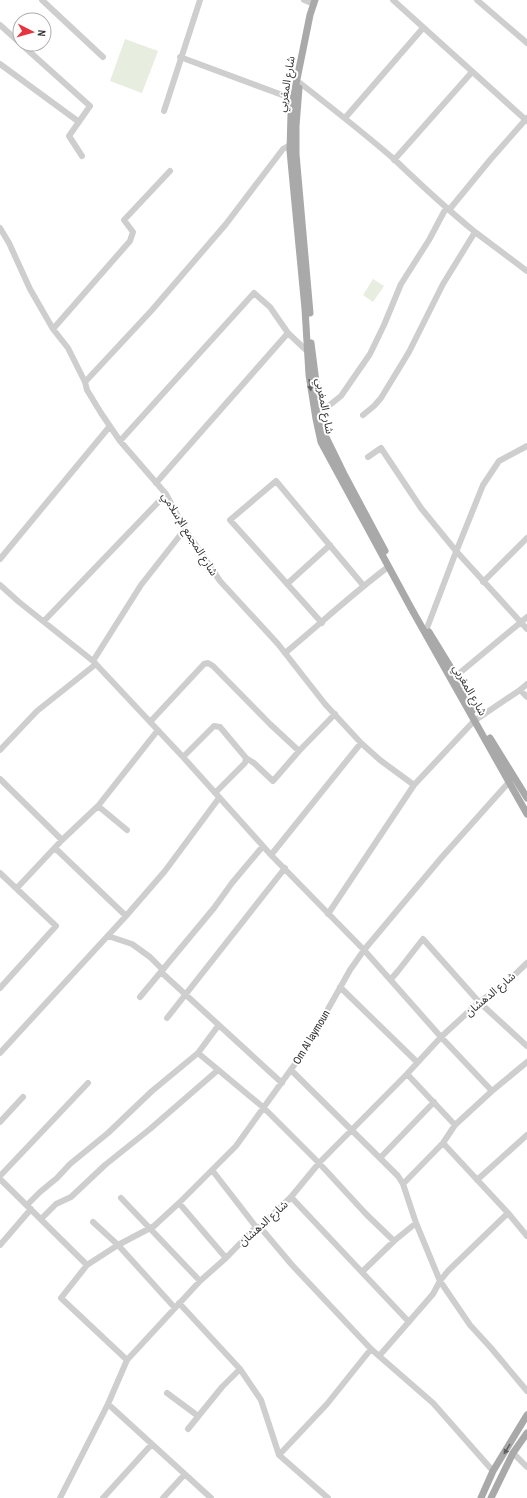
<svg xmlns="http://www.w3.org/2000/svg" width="527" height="1498" viewBox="0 0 527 1498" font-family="'Archivo Narrow','Noto Sans Arabic',sans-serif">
	<rect width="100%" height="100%" fill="#fff"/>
	<path fill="#e7eddf" d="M125,39L158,51L142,93L110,81Z
		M373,279L384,286L373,302L363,295Z"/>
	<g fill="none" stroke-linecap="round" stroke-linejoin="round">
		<path stroke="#cecece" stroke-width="6" d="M42,0L103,57
			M304,0L314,4
			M393,0L527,121
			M477,0L527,43
			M0,25L20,43
			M21,44L90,106L69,136L82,156
			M180,57L293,99
			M0,64L79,122
			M300,83C332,108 364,133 395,160C421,185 447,209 475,232L443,284L409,352L381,398L374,406L363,415
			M164,111L200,0
			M345,118L423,28
			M394,160L472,72
			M0,228L9,243L30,289L53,329L68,348L85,382L87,390L101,413L120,441L166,494L185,529L220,581L278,644L325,704L361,743L380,760L414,785
			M475,232L527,271
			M53,329L130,241L133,232L124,220L170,171
			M85,382L152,310L226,224L283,149L290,145
			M321,412L341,396L370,354L384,325L401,284L429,240L446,208L449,210L490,160L527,118
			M120,441L254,293L270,307L288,333
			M368,457L381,448L421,508L456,551L527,629
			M156,483L288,333L307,351
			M0,559L110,426
			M483,582L527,538
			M287,584L330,545
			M0,585L19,602L93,661L183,757L271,855L364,950L441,1037L492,1091
			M44,621L166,494
			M322,623L230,520L276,481L363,585
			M427,628L454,557L483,485L499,461L527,446
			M285,653C320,624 352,594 388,567
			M93,661L141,585L185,529
			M456,676L527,617
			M520,690L527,697
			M150,722L204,664L208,663L213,666L270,724L299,751L335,714
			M0,750L37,711L96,664
			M183,757L214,726L220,727L246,758L245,763L215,793
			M246,758L254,763L273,781L299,751
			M0,779L62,840
			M98,806L127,830
			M55,848L126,916L165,871L219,798
			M271,855L361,743
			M0,873L56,926L0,988
			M17,888L62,840L98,806L158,730
			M328,914L414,785L474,721L520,690L527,684
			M108,936L132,944L150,957L163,970
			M161,972L282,1083
			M391,979L398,971L423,939L479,1002L527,1046
			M340,987L417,1062
			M140,997L214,908L232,883L263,846
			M167,1018L285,868
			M0,1053L126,916
			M198,1053L264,1108L319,1163L366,1214L394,1241
			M291,1070L398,1176L403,1184L416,1223L440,1281L470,1325L491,1348L527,1391
			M407,1074L455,1125
			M0,1122L23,1097
			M443,1143L508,1213L527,1236
			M380,1158L434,1102
			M212,1170L256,1227
			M0,1176L88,1083
			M0,1179L87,1265
			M477,1180L527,1135
			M403,1184L443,1143L455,1125L492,1091L527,1062
			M291,1197L409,1322
			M121,1198L200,1281
			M179,1203L226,1258
			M27,1205L40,1192L57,1178L70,1164L108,1133L152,1091L198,1053L218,1026
			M41,1219L56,1204L71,1197L105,1165L150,1129L218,1070
			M93,1222L118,1245L175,1308
			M260,1227L292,1265L371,1349L433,1403L493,1471
			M0,1245L31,1209
			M362,1272L394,1241L416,1223
			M179,1303L240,1369L261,1400L279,1455L328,1498
			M380,1355L433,1294L440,1281L448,1271L508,1213
			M127,1360L61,1298L87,1265L118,1245L154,1226L179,1203L236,1146L305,1050L350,970L364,950L442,857L509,782
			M167,1393L198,1416
			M108,1404L211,1498
			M188,1429L222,1387L240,1369
			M513,1453L527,1467
			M279,1455L327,1404L371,1349
			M60,1498L108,1404L127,1360L200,1281L226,1258L256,1227H260L291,1197L319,1163L407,1074L441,1037L479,1002L505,984L527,963
			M103,1498L151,1445
			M163,1498L184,1475"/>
		<path stroke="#a9a9a9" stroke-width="7" d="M315,0L310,15L296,84L291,113L290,151L305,309L309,375L316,419L321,442L411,608L527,814
			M299,88L296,126V154L310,313
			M311,343L322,429L345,476L385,551
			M429,632L456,676L473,710
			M490,738L527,798
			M481,1498L493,1471L527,1415
			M491,1498L513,1453L527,1433"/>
	</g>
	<defs><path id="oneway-solid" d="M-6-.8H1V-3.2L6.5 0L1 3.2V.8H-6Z"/></defs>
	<g fill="#616161">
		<use href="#oneway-solid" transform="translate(310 385) rotate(81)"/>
		<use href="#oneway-solid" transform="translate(507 1449) rotate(121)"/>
	</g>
	<g text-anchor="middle" stroke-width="4" stroke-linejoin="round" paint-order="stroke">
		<g font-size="11" fill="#313131" stroke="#fff">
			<text transform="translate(286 84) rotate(-80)" y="4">شارع المغربي</text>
			<text transform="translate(325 406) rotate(79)" y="4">شارع المغربي</text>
			<text transform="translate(190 534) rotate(58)" y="4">شارع المجمع الإسلامي</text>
			<text transform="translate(470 690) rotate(60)" y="4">شارع المغربي</text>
			<text transform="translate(490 994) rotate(-40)" y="4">شارع الدهشان</text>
			<text transform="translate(311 1037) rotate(-59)" y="4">Om Al laymoun</text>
			<text transform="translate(263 1223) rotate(-42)" y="4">شارع الدهشان</text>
		</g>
	</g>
	<g transform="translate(32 32) rotate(96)"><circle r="19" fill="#ffffff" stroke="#adadad"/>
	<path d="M0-3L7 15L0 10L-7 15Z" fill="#e6343f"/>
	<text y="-6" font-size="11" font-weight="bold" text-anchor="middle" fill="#313131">N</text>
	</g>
</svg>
